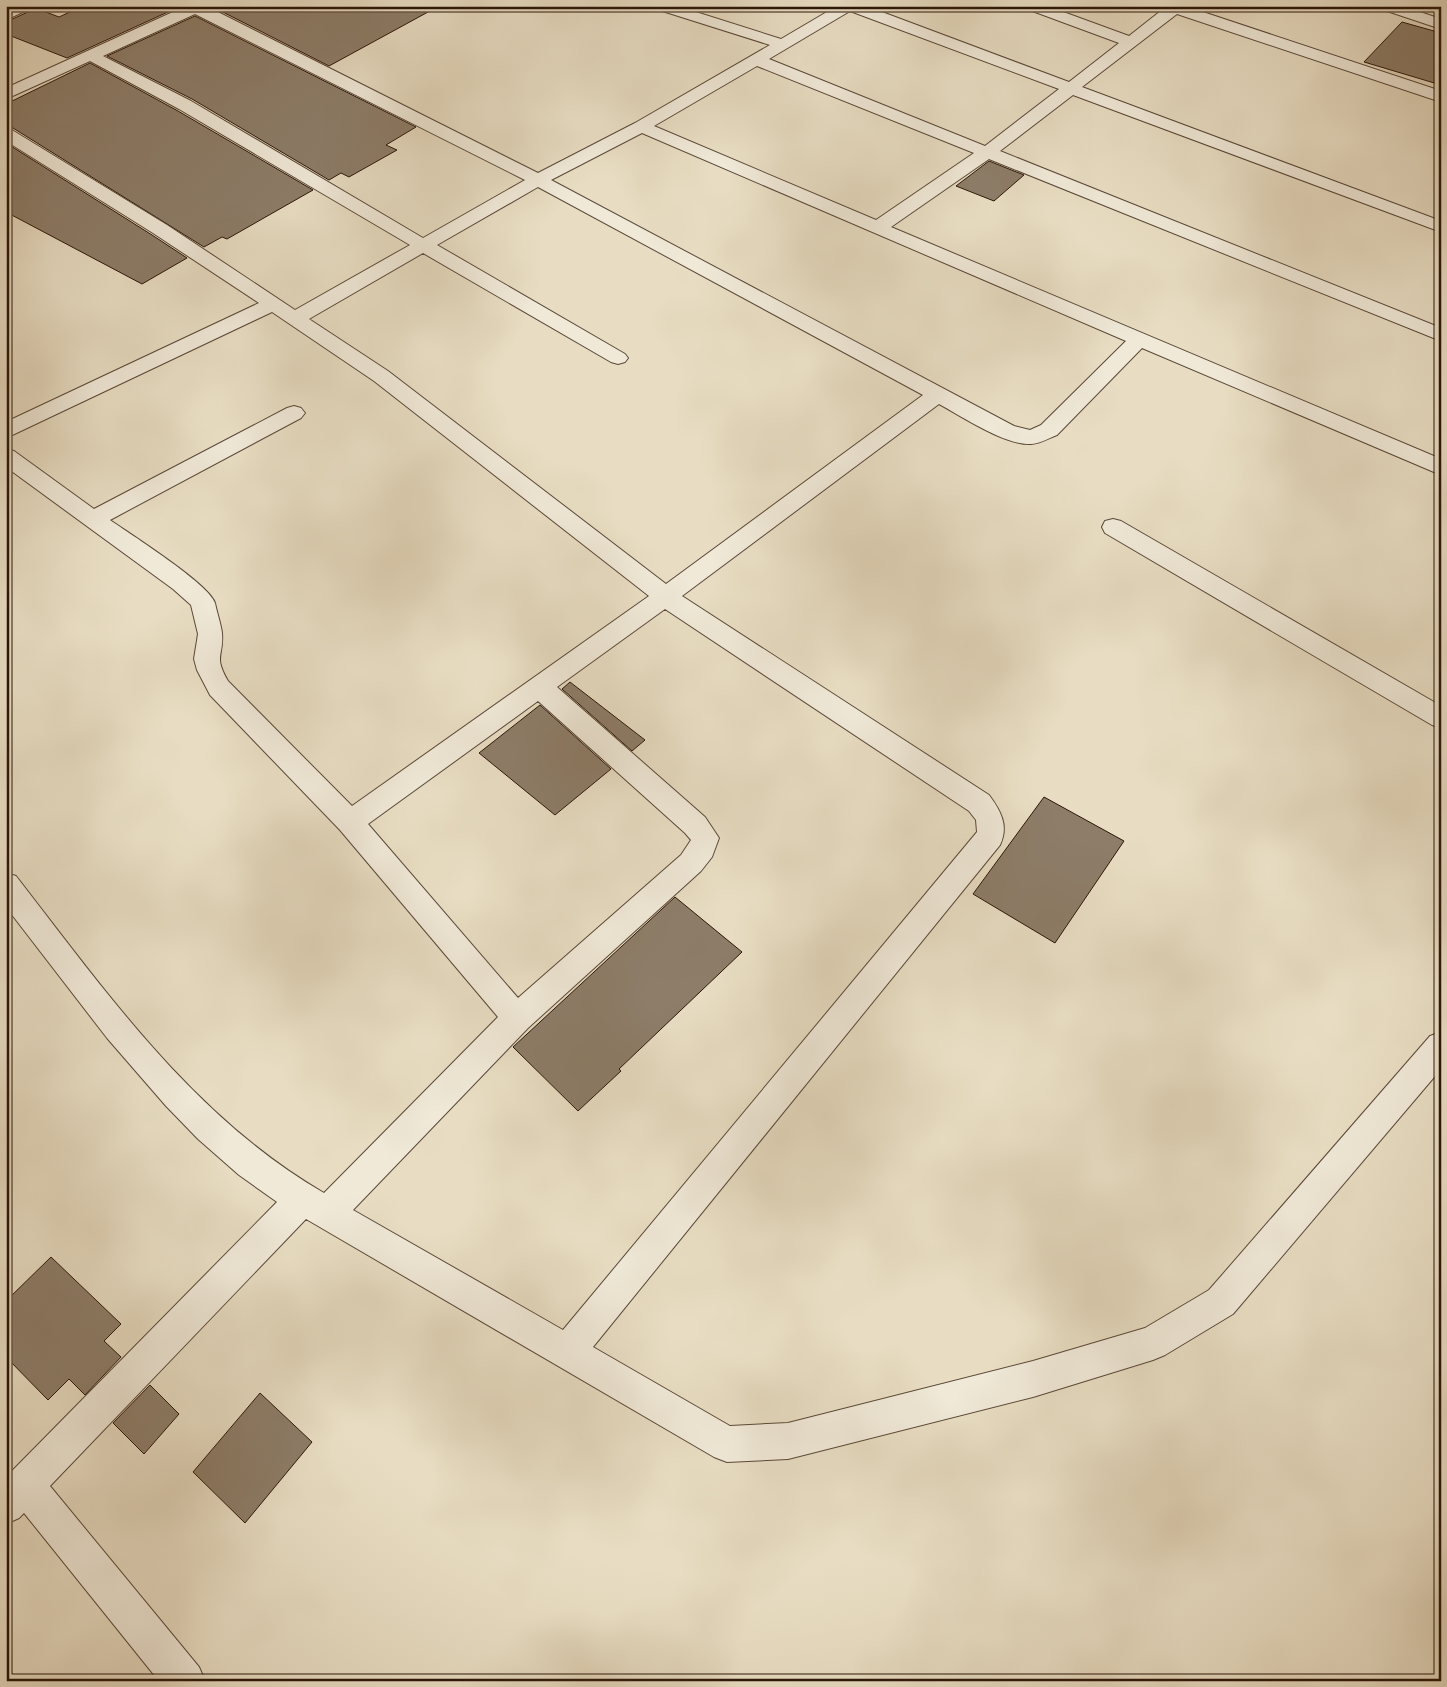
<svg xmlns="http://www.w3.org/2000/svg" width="1447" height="1687" viewBox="0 0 1447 1687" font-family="'EB Garamond',serif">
	<rect width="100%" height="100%" fill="#e8ddc3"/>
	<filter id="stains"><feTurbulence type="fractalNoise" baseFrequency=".004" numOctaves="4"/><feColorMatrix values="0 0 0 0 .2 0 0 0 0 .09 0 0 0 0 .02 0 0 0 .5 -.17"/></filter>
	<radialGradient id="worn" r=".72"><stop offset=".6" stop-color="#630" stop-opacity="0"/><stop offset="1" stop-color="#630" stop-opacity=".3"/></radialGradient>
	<path fill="#8d7d69" stroke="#2b1608" d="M83,6H181L67,58L6,34V22L30,11L33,7L59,17Z
		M211,6H439L329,66Z
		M195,16L416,127L386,145L397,150L349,177L341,173L329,180L192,99L107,56Z
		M1402,22L1441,33V85L1364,62Z
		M90,63L178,111L313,190L227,239L222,237L204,247L13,128L6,127V104Z
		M6,143L152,235L187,258L142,284L6,212Z
		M989,161L1024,175L994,201L956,186Z
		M570,682L645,740L632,751L562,689Z
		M540,705L611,769L555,815L479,753Z
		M1044,797L1124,841L1055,943L973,894Z
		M675,897L742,952L619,1069L621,1071L578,1111L513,1047Z
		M51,1257L121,1324L104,1341L121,1357L85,1395L69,1379L48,1400L6,1357V1301Z
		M150,1385L179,1414L144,1454L113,1423Z
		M260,1393L312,1442L245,1523L193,1472Z"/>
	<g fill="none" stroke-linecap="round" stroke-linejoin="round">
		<defs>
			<path id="street" d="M12,6H31L29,9L6,20V9Z
				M186,6H206L538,173L635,123L770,45L656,9L654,6H677L781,39L837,6H866L1069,82L1119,43L1027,9L1025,6H1047L1129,36L1167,6H1185L1441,91V102L1177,14L1082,87L1441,221V232L1073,95L1000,151L1441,328V341L989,159L891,227L1441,459V475L1142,348L1057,435C1049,438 1039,444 1031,444C1004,445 963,417 939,404L682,596L989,795C1001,811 1009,826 1000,845L593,1347L730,1426L788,1423L1033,1361L1145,1328L1209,1290L1430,1036L1441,1032V1069L1233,1314L1165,1355L1153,1360L1033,1397L788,1459L727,1462L714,1457L306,1219L50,1486L199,1667L205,1681H159L24,1513L19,1518L6,1524V1478L12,1471L277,1202L239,1175L198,1139L166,1106L107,1038L6,907V873L16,876C106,992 194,1118 324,1193L498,1017L340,830L210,695L197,670L194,659L198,634L191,605L173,589L6,467V449L14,451L94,509L287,408L294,406L301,408L305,413L301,418L110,520C130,534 209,584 215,603C217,613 221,624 222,633C224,657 213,655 228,681L352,806L649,596L374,381L272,312L6,438V422L259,303L153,233L6,141V129L12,130L167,225L295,310L410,245L179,109L90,61L6,99V88ZM850,11L1059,89L985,146L769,59ZM195,14L525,180L423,238L191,101L103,56ZM757,66L974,153L876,220L654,126ZM642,133L1126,341L1041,425L1030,430L1014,426L551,180ZM538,187L923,395L666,584L388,371L309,319L423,253L611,362L618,364L625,362L628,358L625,354L437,245ZM665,609L969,811L976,820L977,832L563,1330L353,1210L528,1028L701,871L712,857L719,838L705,817L557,687ZM538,701L685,833L691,840L681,855L518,998L368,824Z
				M1379,6H1402L1441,19V29L1381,9Z
				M1113,519L1121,521L1441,706V728L1432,725L1105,533L1102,527L1105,521Z"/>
		</defs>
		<use href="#street" stroke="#5a4837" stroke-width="2"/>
		<use href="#street" fill="#f0e9d8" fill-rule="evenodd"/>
	</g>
	<rect width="1447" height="1687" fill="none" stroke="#e8ddc3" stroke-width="25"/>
	<rect x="8" y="8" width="1432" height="1672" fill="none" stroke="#2b1608" stroke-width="2.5"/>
	<rect x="12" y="12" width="1422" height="1662" fill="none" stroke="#2b1608"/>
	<rect width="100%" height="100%" filter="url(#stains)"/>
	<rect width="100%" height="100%" fill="url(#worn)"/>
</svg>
